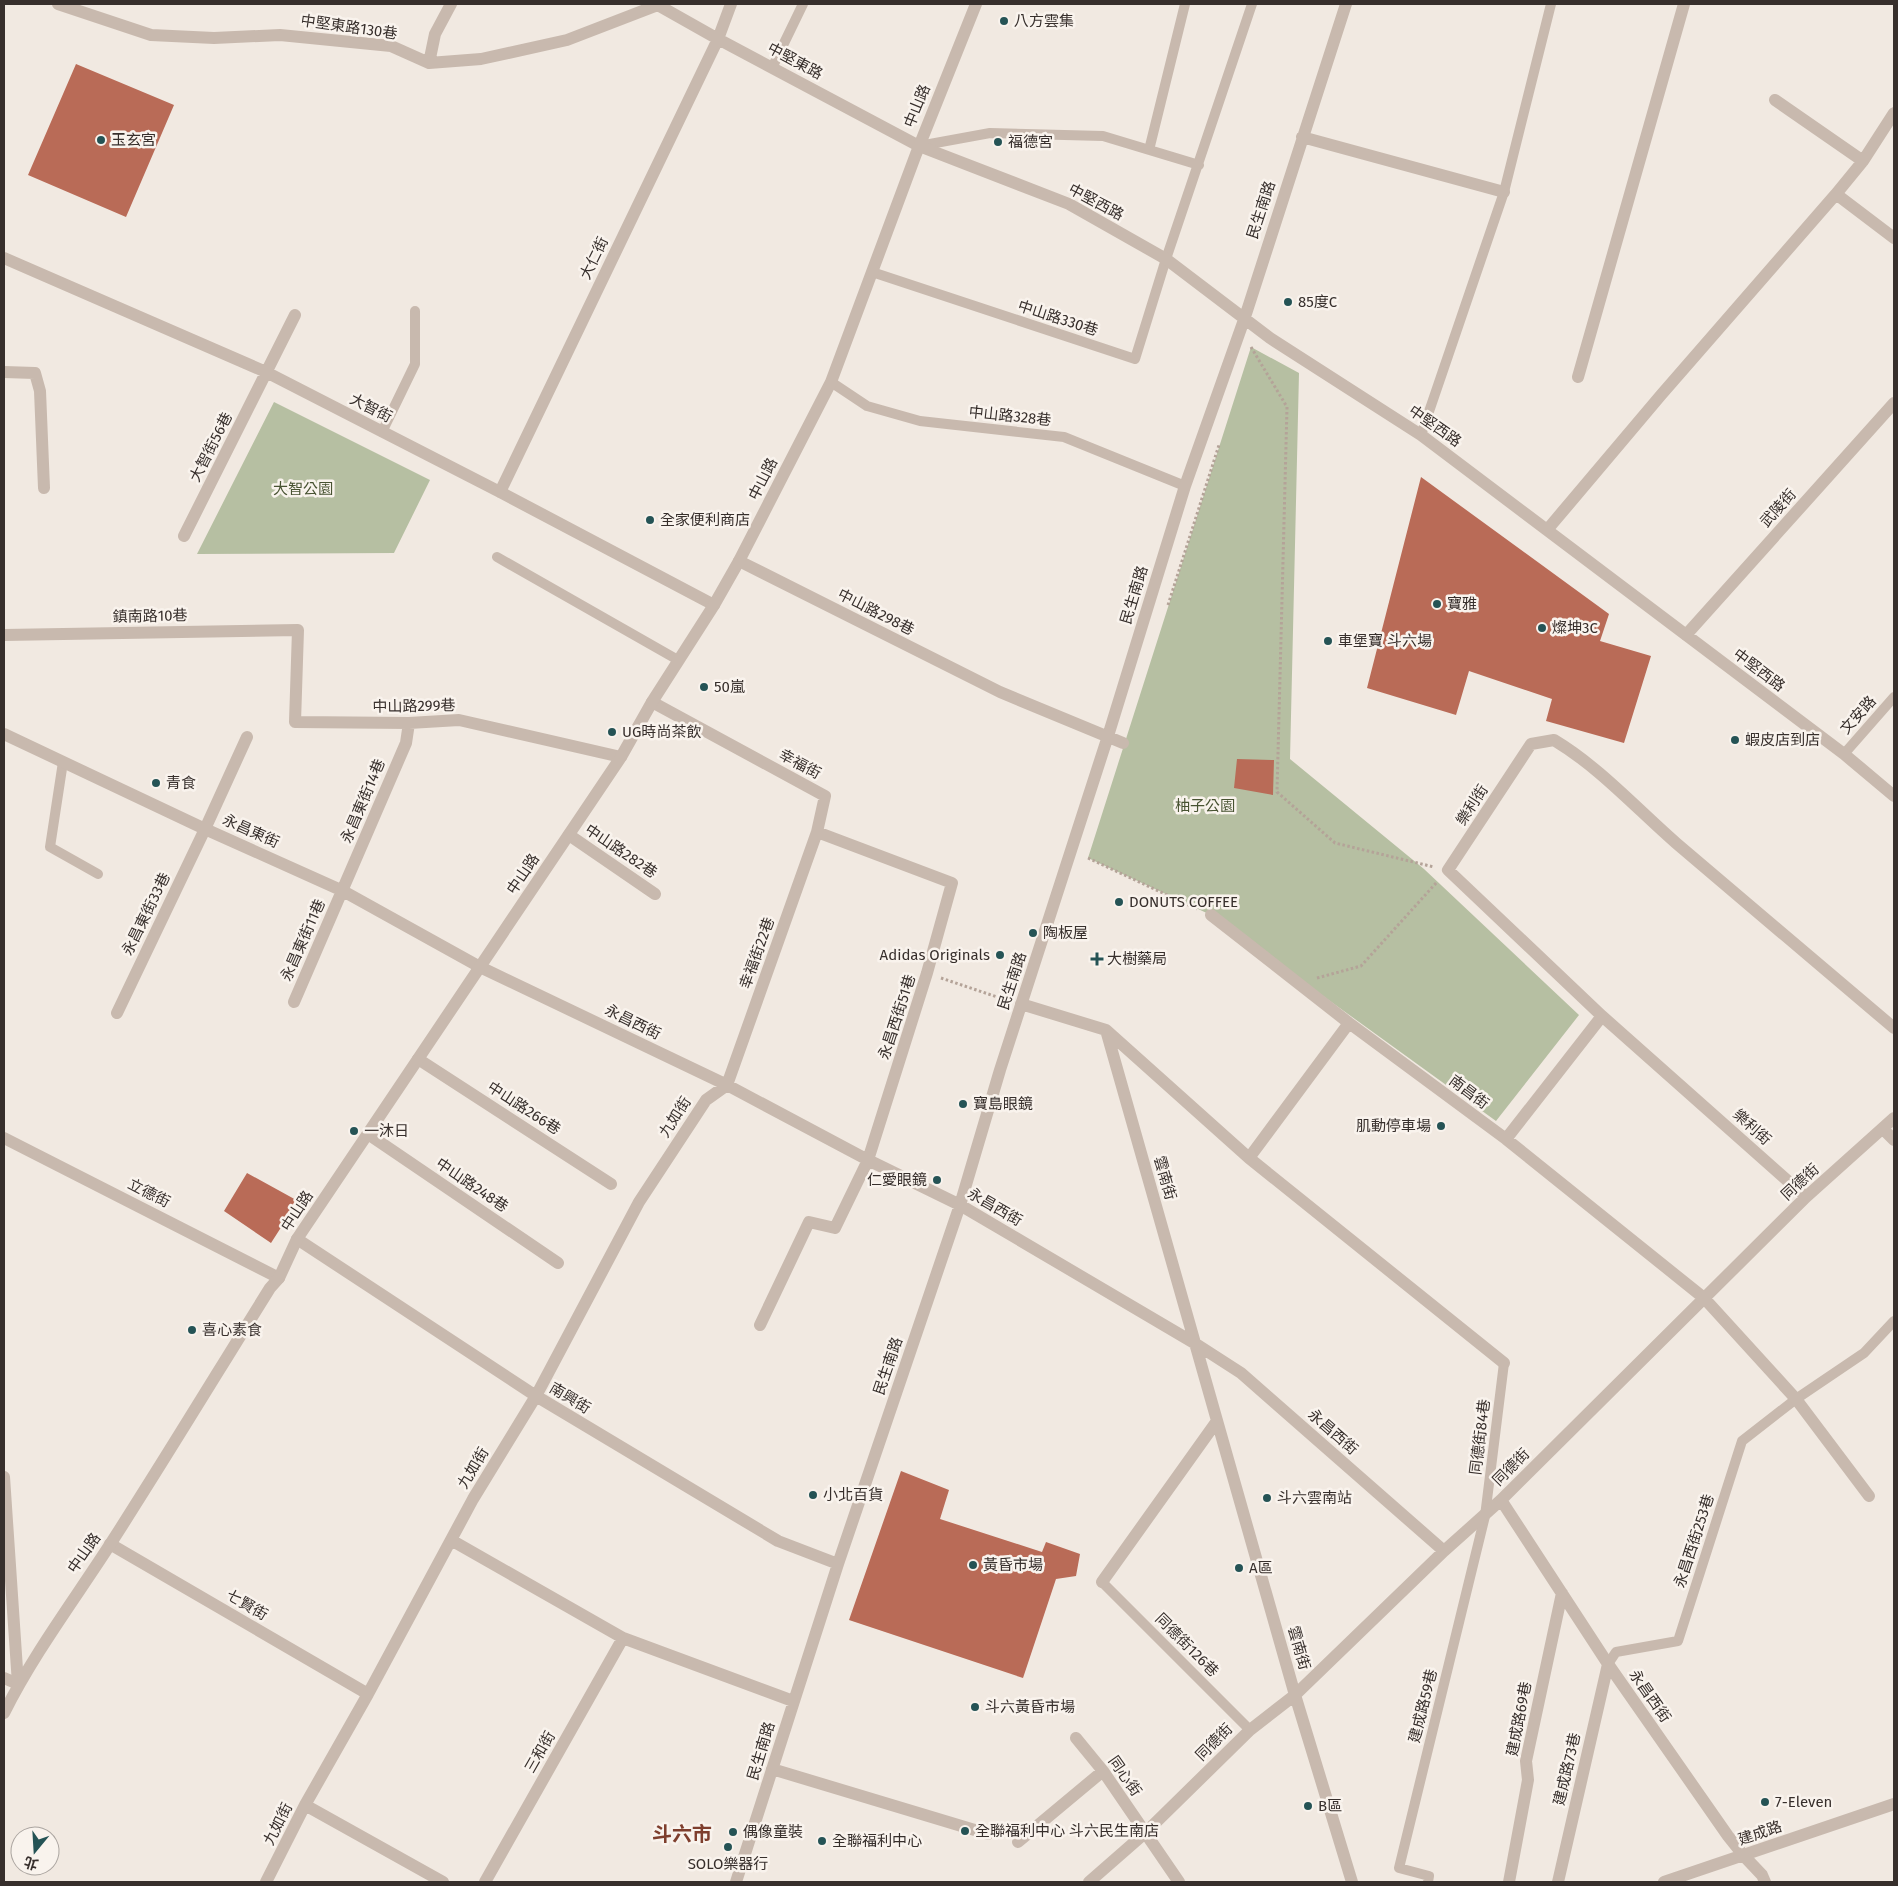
<svg xmlns="http://www.w3.org/2000/svg" width="1898" height="1886" viewBox="0 0 1898 1886" font-family="'Fira Sans','Noto Sans TC',sans-serif">
	<rect width="100%" height="100%" fill="#f1e9e1"/>
	<path fill="#b6bfa2" d="M1251,347L1299,373L1290,759L1424,869L1579,1015L1496,1121L1211,915L1088,858Z
		M274,402L430,480L394,553L197,554Z"/>
	<path fill="#b96b57" d="M76,64L174,105L126,217L28,175Z
		M1421,477L1609,614L1600,641L1651,656L1624,743L1546,721L1552,699L1469,671L1456,715L1367,688Z
		M1237,759L1274,760L1273,795L1234,788Z
		M247,1173L298,1201L271,1243L224,1211Z
		M901,1471L949,1490L940,1519L1042,1552L1046,1542L1080,1554L1076,1576L1056,1579L1023,1678L849,1620Z"/>
	<g fill="none" stroke-linecap="round" stroke-linejoin="round">
		<path stroke="#b4a398" stroke-width="3" stroke-dasharray="2.5 2.5" stroke-linecap="butt" d="M1251,347L1287,407L1277,792L1335,843L1434,867
			M1168,605L1219,445
			M1088,858L1197,909
			M941,978L1006,1000
			M1317,978L1361,966L1437,882"/>
		<path stroke="#c8b9ae" stroke-width="10" d="M772,68L803,4
			M919,146L990,133L1103,136L1199,165
			M1149,150L1185,4
			M872,272L1135,359L1166,259L1252,4
			M831,382L867,406L920,421L1064,437L1185,486
			M382,432L415,364V311
			M1421,435L1504,192L1551,4
			M497,557L678,660
			M1844,754L1894,697
			M63,762L50,847L98,874
			M1102,1582L1250,1730
			M1608,1664L1616,1652L1678,1641L1742,1441L1796,1399L1864,1353L1894,1321
			M1428,1882L1429,1876L1399,1868L1485,1516L1504,1363"/>
		<path stroke="#c8b9ae" stroke-width="12" d="M58,4L151,35L214,38L280,35L391,46L429,63L481,59L567,40L658,5
			M656,4L718,39L919,146L1069,204L1166,259L1270,338L1421,435L1844,754L1894,796
			M429,63L435,34L451,4
			M1775,100L1863,161
			M1894,113L1863,161L1836,194L1894,238
			M1302,137L1504,192
			M4,258L266,372L500,492L714,605
			M4,372L35,373L40,391L44,488
			M1578,377L1684,4
			M500,492L718,39L731,4
			M1547,530L1661,395L1836,194
			M184,536L295,315
			M739,561L1000,692L1123,743
			M4,635L298,630L295,722L409,723L459,720L621,757
			M1686,635L1894,403
			M652,702L825,796L817,832L952,883L927,973L868,1160L835,1228L809,1222L760,1325
			M4,734L205,829L343,891L480,967L727,1085L868,1160L960,1205L1196,1344L1241,1373L1444,1551
			M569,835L655,894
			M1211,915L1349,1023L1506,1139L1704,1298L1796,1399L1869,1496
			M294,1002L406,743L409,723
			M1021,1004L1106,1030L1249,1158L1504,1363
			M117,1013L205,829L247,737
			M1106,1030L1295,1695L1352,1882
			M418,1059L611,1184
			M1883,1129L1894,1140
			M368,1134L558,1263
			M4,1138L279,1278
			M1506,1139L1602,1016
			M1249,1158L1349,1023
			M1806,1197L1602,1016L1448,870L1531,744L1554,740C1599,767 1636,808 1676,843C1748,905 1822,966 1894,1028
			M297,1239L536,1396L778,1541L838,1564
			M1501,1500L1608,1664L1728,1836L1744,1856L1762,1875L1765,1882
			M451,1540L623,1638L793,1701
			M110,1544L368,1694
			M1102,1582L1217,1421
			M4,1678L18,1684
			M1076,1738L1103,1771L1179,1882
			M772,1769L988,1834
			M305,1805L443,1882
			M1018,1842L1103,1771
			M266,1882L305,1805L368,1694L473,1499L536,1396L639,1202L706,1100L727,1085L817,832
			M485,1882L623,1638
			M736,1882L838,1564L960,1205L1000,1070L1108,736L1185,486L1245,317L1346,4
			M1089,1882L1145,1833L1250,1730L1295,1695L1444,1551L1501,1500L1806,1197L1894,1118
			M1509,1882L1528,1780L1526,1761L1562,1593
			M1558,1882L1608,1664
			M1664,1882L1894,1804"/>
		<path stroke="#c8b9ae" stroke-width="12" d="M4,1477L18,1684
			M4,1713C34,1653 75,1599 111,1543C165,1459 217,1373 270,1288L279,1278L297,1239L621,757L652,702L714,605L739,561L831,382L916,154L976,4"/>
	</g>
	<g fill="#255355" stroke="#f9f3ed" stroke-width="2">
		<circle cx="1004" cy="21" r="5"/>
		<circle cx="101" cy="140" r="5"/>
		<circle cx="998" cy="142" r="5"/>
		<circle cx="1288" cy="302" r="5"/>
		<circle cx="650" cy="520" r="5"/>
		<circle cx="1437" cy="604" r="5"/>
		<circle cx="1542" cy="628" r="5"/>
		<circle cx="1328" cy="641" r="5"/>
		<circle cx="704" cy="687" r="5"/>
		<circle cx="612" cy="732" r="5"/>
		<circle cx="1735" cy="740" r="5"/>
		<circle cx="156" cy="783" r="5"/>
		<circle cx="1119" cy="902" r="5"/>
		<circle cx="1033" cy="933" r="5"/>
		<circle cx="1000" cy="955" r="5"/>
		<path d="M1094.5 951.5h5v5h5v5h-5v5h-5v-5h-5v-5h5z"/>
		<circle cx="963" cy="1104" r="5"/>
		<circle cx="1441" cy="1126" r="5"/>
		<circle cx="354" cy="1131" r="5"/>
		<circle cx="937" cy="1180" r="5"/>
		<circle cx="192" cy="1330" r="5"/>
		<circle cx="813" cy="1495" r="5"/>
		<circle cx="1267" cy="1498" r="5"/>
		<circle cx="973" cy="1565" r="5"/>
		<circle cx="1239" cy="1568" r="5"/>
		<circle cx="975" cy="1707" r="5"/>
		<circle cx="1765" cy="1802" r="5"/>
		<circle cx="1308" cy="1806" r="5"/>
		<circle cx="965" cy="1831" r="5"/>
		<circle cx="733" cy="1832" r="5"/>
		<circle cx="822" cy="1841" r="5"/>
		<circle cx="728" cy="1847" r="5"/>
	</g>
	<g text-anchor="middle" stroke-width="5" stroke-linejoin="round" paint-order="stroke">
		<g font-size="15" fill="#372f2c" stroke="#f9f3ed" text-anchor="start">
			<text x="1014" y="26">八方雲集</text>
			<text x="111" y="145">玉玄宮</text>
			<text x="1008" y="147">福德宮</text>
			<text x="1298" y="307">85度C</text>
			<text x="660" y="525">全家便利商店</text>
			<text x="1447" y="609">寶雅</text>
			<text x="1552" y="633">燦坤3C</text>
			<text x="1338" y="646">車堡寶 斗六場</text>
			<text x="714" y="692">50嵐</text>
			<text x="622" y="737">UG時尚茶飲</text>
			<text x="1745" y="745">蝦皮店到店</text>
			<text x="166" y="788">青食</text>
			<text x="1129" y="907">DONUTS COFFEE</text>
			<text x="1043" y="938">陶板屋</text>
			<text x="990" y="960" text-anchor="end">Adidas Originals</text>
			<text x="1107" y="964">大樹藥局</text>
			<text x="973" y="1109">寶島眼鏡</text>
			<text x="1431" y="1131" text-anchor="end">肌動停車場</text>
			<text x="364" y="1136">一沐日</text>
			<text x="927" y="1185" text-anchor="end">仁愛眼鏡</text>
			<text x="202" y="1335">喜心素食</text>
			<text x="823" y="1500">小北百貨</text>
			<text x="1277" y="1503">斗六雲南站</text>
			<text x="983" y="1570">黃昏市場</text>
			<text x="1249" y="1573">A區</text>
			<text x="985" y="1712">斗六黃昏市場</text>
			<text x="1775" y="1807">7-Eleven</text>
			<text x="1318" y="1811">B區</text>
			<text x="975" y="1836">全聯福利中心 斗六民生南店</text>
			<text x="743" y="1837">偶像童裝</text>
			<text x="832" y="1846">全聯福利中心</text>
			<text x="728" y="1869" text-anchor="middle">SOLO樂器行</text>
		</g>
		<g font-size="15" fill="#372f2c" stroke="#f9f3ed">
			<text transform="translate(349 27) rotate(8)" y="5">中堅東路130巷</text>
			<text transform="translate(795 61) rotate(28)" y="5">中堅東路</text>
			<text transform="translate(917 106) rotate(-68)" y="5">中山路</text>
			<text transform="translate(1096 202) rotate(28)" y="5">中堅西路</text>
			<text transform="translate(1261 210) rotate(-72)" y="5">民生南路</text>
			<text transform="translate(594 258) rotate(-64)" y="5">大仁街</text>
			<text transform="translate(1058 318) rotate(18)" y="5">中山路330巷</text>
			<text transform="translate(371 408) rotate(27)" y="5">大智街</text>
			<text transform="translate(1010 416) rotate(6)" y="5">中山路328巷</text>
			<text transform="translate(1435 426) rotate(35)" y="5">中堅西路</text>
			<text transform="translate(211 447) rotate(-63)" y="5">大智街56巷</text>
			<text transform="translate(763 479) rotate(-63)" y="5">中山路</text>
			<text transform="translate(1778 508) rotate(-48)" y="5">武陵街</text>
			<text transform="translate(1134 595) rotate(-73)" y="5">民生南路</text>
			<text transform="translate(876 612) rotate(27)" y="5">中山路298巷</text>
			<text transform="translate(150 616) rotate(-1)" y="5">鎮南路10巷</text>
			<text transform="translate(1759 670) rotate(37)" y="5">中堅西路</text>
			<text transform="translate(414 706) rotate(-1)" y="5">中山路299巷</text>
			<text transform="translate(1858 715) rotate(-48)" y="5">文安路</text>
			<text transform="translate(800 764) rotate(28)" y="5">幸福街</text>
			<text transform="translate(363 801) rotate(-67)" y="5">永昌東街14巷</text>
			<text transform="translate(1472 805) rotate(-57)" y="5">樂利街</text>
			<text transform="translate(251 831) rotate(24)" y="5">永昌東街</text>
			<text transform="translate(621 851) rotate(34)" y="5">中山路282巷</text>
			<text transform="translate(523 874) rotate(-56)" y="5">中山路</text>
			<text transform="translate(146 914) rotate(-64)" y="5">永昌東街33巷</text>
			<text transform="translate(303 940) rotate(-66)" y="5">永昌東街11巷</text>
			<text transform="translate(757 953) rotate(-70)" y="5">幸福街22巷</text>
			<text transform="translate(1012 981) rotate(-72)" y="5">民生南路</text>
			<text transform="translate(897 1017) rotate(-72)" y="5">永昌西街51巷</text>
			<text transform="translate(633 1022) rotate(26)" y="5">永昌西街</text>
			<text transform="translate(1469 1092) rotate(37)" y="5">南昌街</text>
			<text transform="translate(524 1108) rotate(33)" y="5">中山路266巷</text>
			<text transform="translate(675 1117) rotate(-57)" y="5">九如街</text>
			<text transform="translate(1752 1127) rotate(42)" y="5">樂利街</text>
			<text transform="translate(1165 1178) rotate(74)" y="5">雲南街</text>
			<text transform="translate(1800 1182) rotate(-43)" y="5">同德街</text>
			<text transform="translate(472 1185) rotate(34)" y="5">中山路248巷</text>
			<text transform="translate(149 1193) rotate(27)" y="5">立德街</text>
			<text transform="translate(995 1207) rotate(30)" y="5">永昌西街</text>
			<text transform="translate(297 1211) rotate(-57)" y="5">中山路</text>
			<text transform="translate(888 1366) rotate(-71)" y="5">民生南路</text>
			<text transform="translate(570 1398) rotate(31)" y="5">南興街</text>
			<text transform="translate(1333 1432) rotate(41)" y="5">永昌西街</text>
			<text transform="translate(1480 1437) rotate(-83)" y="5">同德街84巷</text>
			<text transform="translate(1511 1467) rotate(-45)" y="5">同德街</text>
			<text transform="translate(473 1468) rotate(-59)" y="5">九如街</text>
			<text transform="translate(1694 1541) rotate(-72)" y="5">永昌西街253巷</text>
			<text transform="translate(84 1553) rotate(-55)" y="5">中山路</text>
			<text transform="translate(247 1605) rotate(30)" y="5">七賢街</text>
			<text transform="translate(1187 1645) rotate(45)" y="5">同德街126巷</text>
			<text transform="translate(1299 1648) rotate(74)" y="5">雲南街</text>
			<text transform="translate(1650 1696) rotate(55)" y="5">永昌西街</text>
			<text transform="translate(1423 1706) rotate(-76)" y="5">建成路59巷</text>
			<text transform="translate(1519 1719) rotate(-79)" y="5">建成路69巷</text>
			<text transform="translate(1214 1742) rotate(-45)" y="5">同德街</text>
			<text transform="translate(761 1751) rotate(-73)" y="5">民生南路</text>
			<text transform="translate(540 1752) rotate(-60)" y="5">三和街</text>
			<text transform="translate(1567 1769) rotate(-77)" y="5">建成路73巷</text>
			<text transform="translate(1125 1776) rotate(55)" y="5">同心街</text>
			<text transform="translate(278 1824) rotate(-63)" y="5">九如街</text>
			<text transform="translate(1760 1833) rotate(-19)" y="5">建成路</text>
		</g>
		<g font-size="15" fill="#485332" stroke="#f9f3ed">
			<text x="303" y="494">大智公園</text>
			<text x="1205" y="811">柚子公園</text>
		</g>
		<g font-size="20" font-weight="bold" fill="#7e3e2d" stroke="#f9f3ed">
			<text x="682" y="1841">斗六市</text>
		</g>
	</g>
	<rect width="1898" height="1886" fill="none" stroke="#372f2c" stroke-width="10"/>
	<g transform="translate(35 1851) rotate(198)"><circle r="24" fill="#f9f3ed" stroke="#aba5a0"/>
	<path d="M0-4L9 19L0 12L-9 19Z" fill="#255355"/>
	<text y="-8" font-size="14" font-weight="bold" text-anchor="middle" fill="#372f2c">北</text>
	</g>
</svg>
